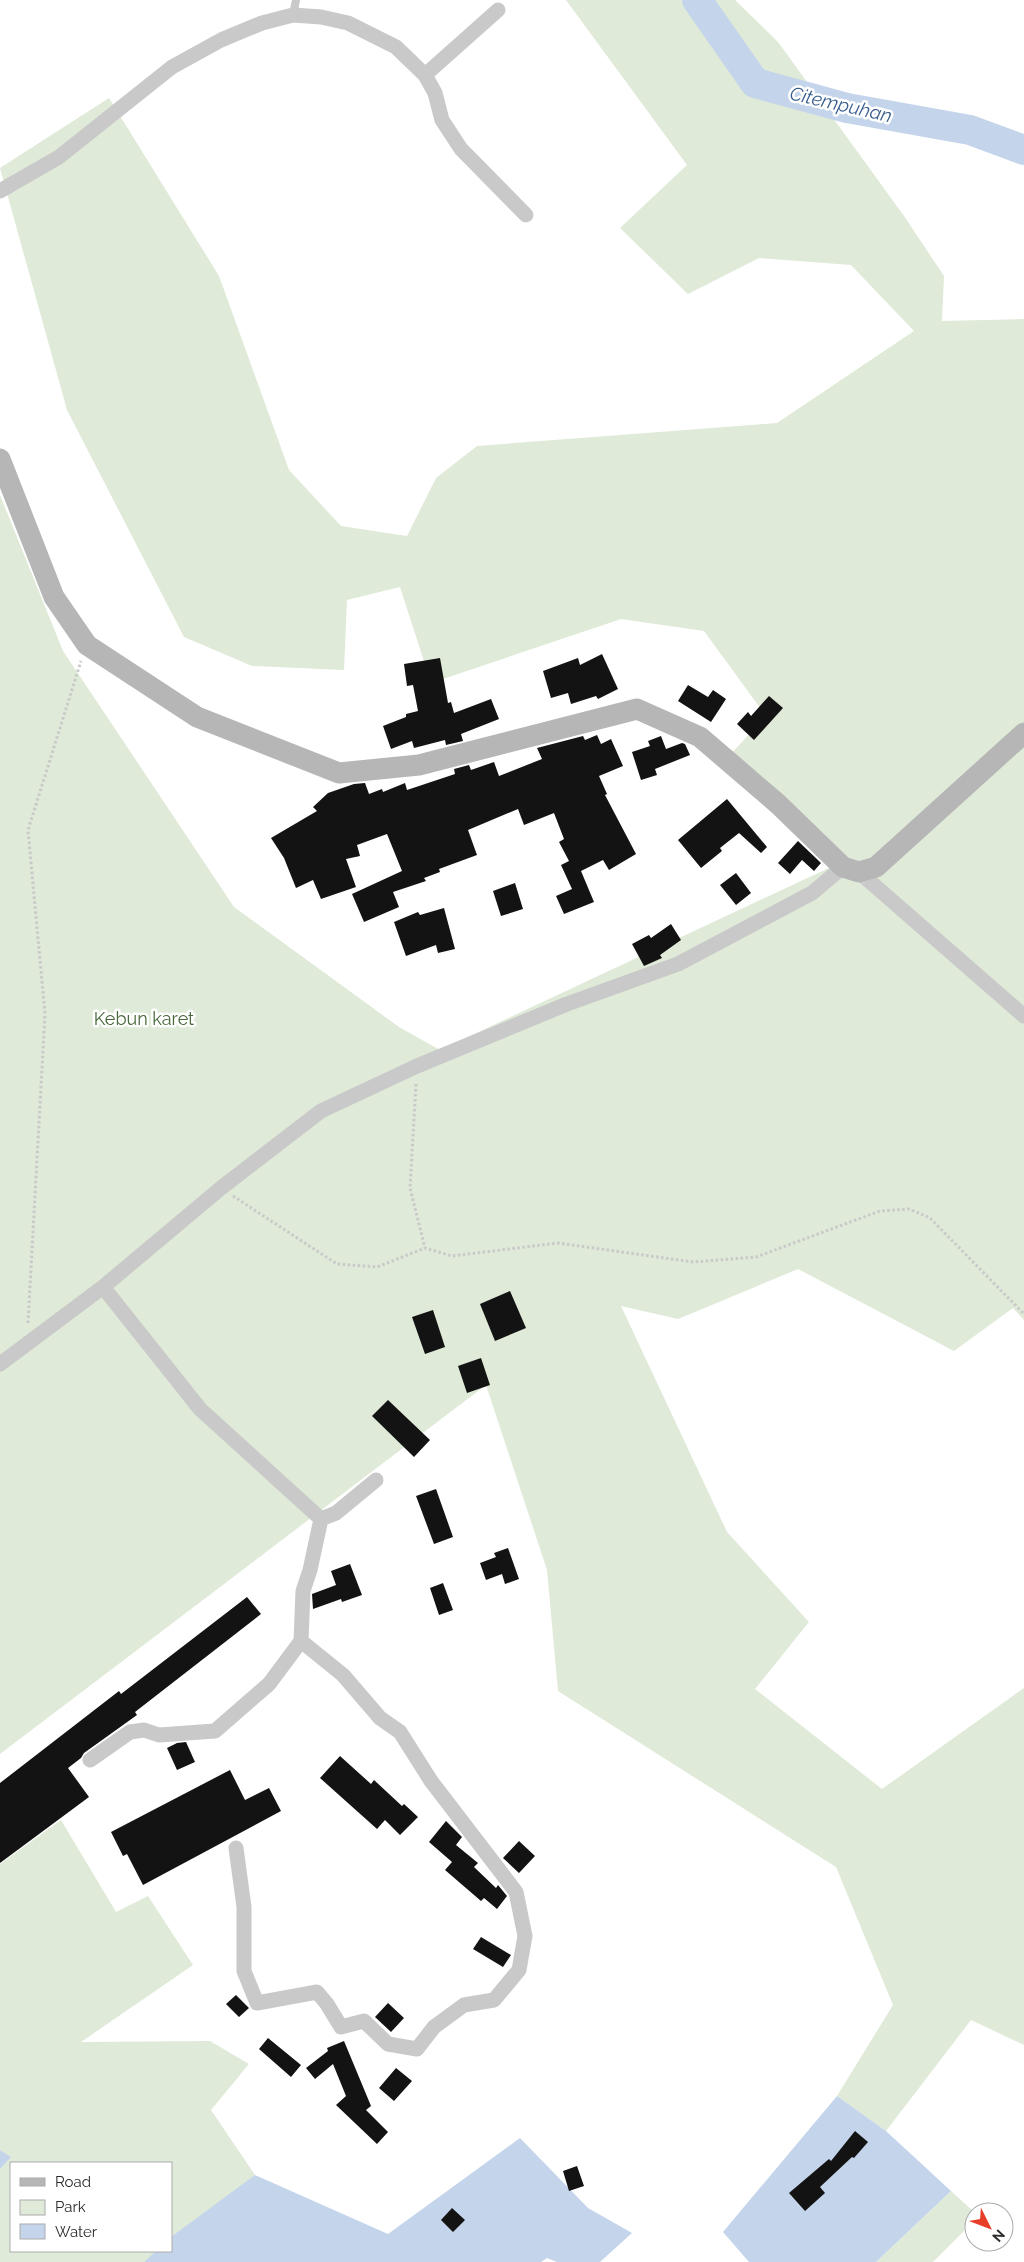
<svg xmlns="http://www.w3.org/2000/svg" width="1024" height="2262" viewBox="0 0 1024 2262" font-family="Raleway,sans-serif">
	<rect width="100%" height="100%" fill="#fff"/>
	<path fill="#dfead8" d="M566,0H735L778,42L904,216L944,276L942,321L1024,319V1320L1013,1308L954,1351L798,1269L678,1319L621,1306L727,1532L809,1622L755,1689L882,1789L1024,1688V2045L971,2020L886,2131L837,2096L893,2005L836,1867L558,1691L547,1570L486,1385L0,1754V495L63,651L234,907L399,1027L440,1050L848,859L729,756L766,716L704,631L621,619L431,683L400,587L347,600L344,670L252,666L184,637L67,410L0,168L109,98L219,276L289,470L341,526L407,536L436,478L477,446L777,423L914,331L851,265L759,258L688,294L620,228L687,165Z
		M61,1820L116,1912L148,1896L193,1965L81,2042L210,2041L249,2064L211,2110L255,2175L171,2243V2163H11V2251H162L149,2262H0V2169L10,2157L0,2150V1864Z
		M951,2191L974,2212V2221L933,2262H876Z"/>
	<path fill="#c4d5eb" d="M837,2096L886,2131L951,2191L876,2262H749L723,2232Z
		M520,2138L588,2208L632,2233L600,2262H557L547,2258L541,2262H144L156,2251H171V2237L255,2175L388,2234Z
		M0,2150L11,2157L0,2169Z"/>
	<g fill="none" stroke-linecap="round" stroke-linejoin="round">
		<path stroke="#c4d5eb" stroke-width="30" d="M697,0L755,83L847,108L970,130L1024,150"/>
	</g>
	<path fill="#131313" d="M602,654L618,689L598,699L596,696L571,704L568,693L551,698L543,671L578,658L580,665Z
		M440,658L448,703L451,702L454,713L491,699L499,719L461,734L463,741L446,745L445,740L414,748L412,741L391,749L383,726L406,717V714L418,711L413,685L407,686L404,664Z
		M688,685L708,697L713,690L726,699L711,722L678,701Z
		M769,696L783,708L754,740L737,724L748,712L751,716Z
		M597,735L601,744L611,739L623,766L599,776L607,794L605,795L636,854L609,870L603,860L581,871L594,902L564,914L556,896L572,889L561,865L569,861L559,842L564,839L554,813L524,825L518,809L468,830L477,855L439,869L440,872L424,878L426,881L393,892L399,907L364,922L352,894L402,871L387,834L357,845L360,856L346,859L356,887L321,899L313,880L296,888L284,858L271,838L317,811L313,807L328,793L354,784L365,783L369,794L382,789L383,792L405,783L407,790L455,774L454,769L469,765L471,770L494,762L499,776L542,759L537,748L583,736L585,740Z
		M661,736L666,749L682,743L685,744L690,755L655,769L657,775L641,780L632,752L650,746L648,741Z
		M727,799L767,847L761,853L739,833L720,848L722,851L701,868L678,840Z
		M798,841L821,863L814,871L802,860L790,874L778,863Z
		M736,873L751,893L736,905L720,885Z
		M515,883L523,909L501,916L493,891Z
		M444,908L455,949L438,953L436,945L406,956L394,922L418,912L420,915Z
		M671,924L681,940L660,955L662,958L644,966L632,944L649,935L651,938Z
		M510,1291L526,1328L495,1341L480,1304Z
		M433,1310L445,1347L425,1354L412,1317Z
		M481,1358L490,1385L467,1393L458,1366Z
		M388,1400L430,1440L414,1457L372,1416Z
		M436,1489L453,1537L434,1544L416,1496Z
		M508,1548L519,1579L505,1584L502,1574L486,1580L480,1563L496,1557L494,1553Z
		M350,1564L362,1595L342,1602L341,1599L313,1609L312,1594L336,1585L331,1571Z
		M443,1583L453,1610L439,1615L430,1588Z
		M247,1597L261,1614L135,1712L137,1715L84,1753L81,1758L68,1768L89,1797L0,1863V1783L119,1691L121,1694Z
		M186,1742L195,1762L177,1770L167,1748L177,1743Z
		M340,1756L371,1784L374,1780L402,1806L404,1804L418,1817L400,1835L385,1820L377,1829L320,1778Z
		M230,1770L245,1800L269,1788L281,1811L143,1885L127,1854L123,1856L111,1832Z
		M446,1821L462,1837L456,1845L478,1863L474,1867L496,1888L498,1885L507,1896L497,1909L484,1898L481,1901L445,1870L452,1862L429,1842Z
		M519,1841L535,1856L519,1873L503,1858Z
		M481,1937L511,1955L503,1967L473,1949Z
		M236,1995L249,2008L239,2017L226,2004Z
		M388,2003L404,2018L391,2032L375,2017Z
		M268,2038L301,2065L291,2077L259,2049Z
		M344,2041L371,2106L366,2110L388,2132L377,2144L336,2105L346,2096L333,2064L315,2079L306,2068L328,2051L327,2048Z
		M396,2068L412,2081L394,2101L379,2088Z
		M855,2131L868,2142L854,2158L852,2157L820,2187L825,2193L805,2211L789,2193L829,2159L831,2161Z
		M577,2166L584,2186L569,2191L563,2171Z
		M452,2208L465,2220L453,2232L441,2220Z"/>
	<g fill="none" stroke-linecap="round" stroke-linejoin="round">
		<path stroke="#c9c9c9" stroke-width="3" stroke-dasharray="2.5 2.5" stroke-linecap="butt" d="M416,1084L410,1188L425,1248
			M233,1196L337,1264L377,1267L425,1248L452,1256L558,1243L693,1262L756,1257L880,1211L909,1209L930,1218L1024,1314
			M28,1323L45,1014L28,830L81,661"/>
		<path stroke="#c9c9c9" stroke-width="8" d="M293,15L296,0"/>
		<path stroke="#c9c9c9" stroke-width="15" d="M425,75L498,10
			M0,191L59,157L172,67L221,40L262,23L293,15L321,17L348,23L396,47L425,75L435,93L442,120L461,149L526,215
			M859,872L1024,1016
			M103,1287L200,1409L321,1519
			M0,1364L103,1287L221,1188L321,1111L417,1066L567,1004L678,964L812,893L843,867
			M90,1760L130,1732L144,1730L159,1735L215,1731L269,1684L301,1641L303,1591L310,1570L321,1519L336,1513L376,1480
			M236,1848L244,1907V1971L257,2003L317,1992L327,2004L341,2027L364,2021L388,2044L417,2049L434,2027L464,2005L494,2000L519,1970L525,1936L516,1892L431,1781L400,1732L380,1718L343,1675L301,1641"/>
		<path stroke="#b6b6b6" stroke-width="21" d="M0,459L54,597L87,645L197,717L339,773L419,765L637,709L700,737L778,804L843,867L859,872L876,867L1024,733"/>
	</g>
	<g text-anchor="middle" stroke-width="5" stroke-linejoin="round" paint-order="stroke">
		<g font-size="18" fill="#466839" stroke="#fff">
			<text x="144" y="1025">Kebun karet</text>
		</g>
		<g font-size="19" font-style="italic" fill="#395e8e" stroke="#fff">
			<text transform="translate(841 104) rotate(13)" y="7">Citempuhan</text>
		</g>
	</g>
	<rect x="10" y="2162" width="162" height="90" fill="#ffffff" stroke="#ababab"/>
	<rect x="20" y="2178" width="25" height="8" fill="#b6b6b6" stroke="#ababab"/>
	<text x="55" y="2187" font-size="15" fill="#2c2c2c">Road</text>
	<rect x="20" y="2200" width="25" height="15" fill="#dfead8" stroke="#ababab"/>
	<text x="55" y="2212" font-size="15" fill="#2c2c2c">Park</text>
	<rect x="20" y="2224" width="25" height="15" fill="#c4d5eb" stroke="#ababab"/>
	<text x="55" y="2237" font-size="15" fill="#2c2c2c">Water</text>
	<g transform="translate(989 2227) rotate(132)"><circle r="24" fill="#ffffff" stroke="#ababab"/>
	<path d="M0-4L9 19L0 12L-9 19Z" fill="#e83e29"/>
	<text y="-8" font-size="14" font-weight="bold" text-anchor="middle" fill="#2c2c2c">N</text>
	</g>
</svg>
